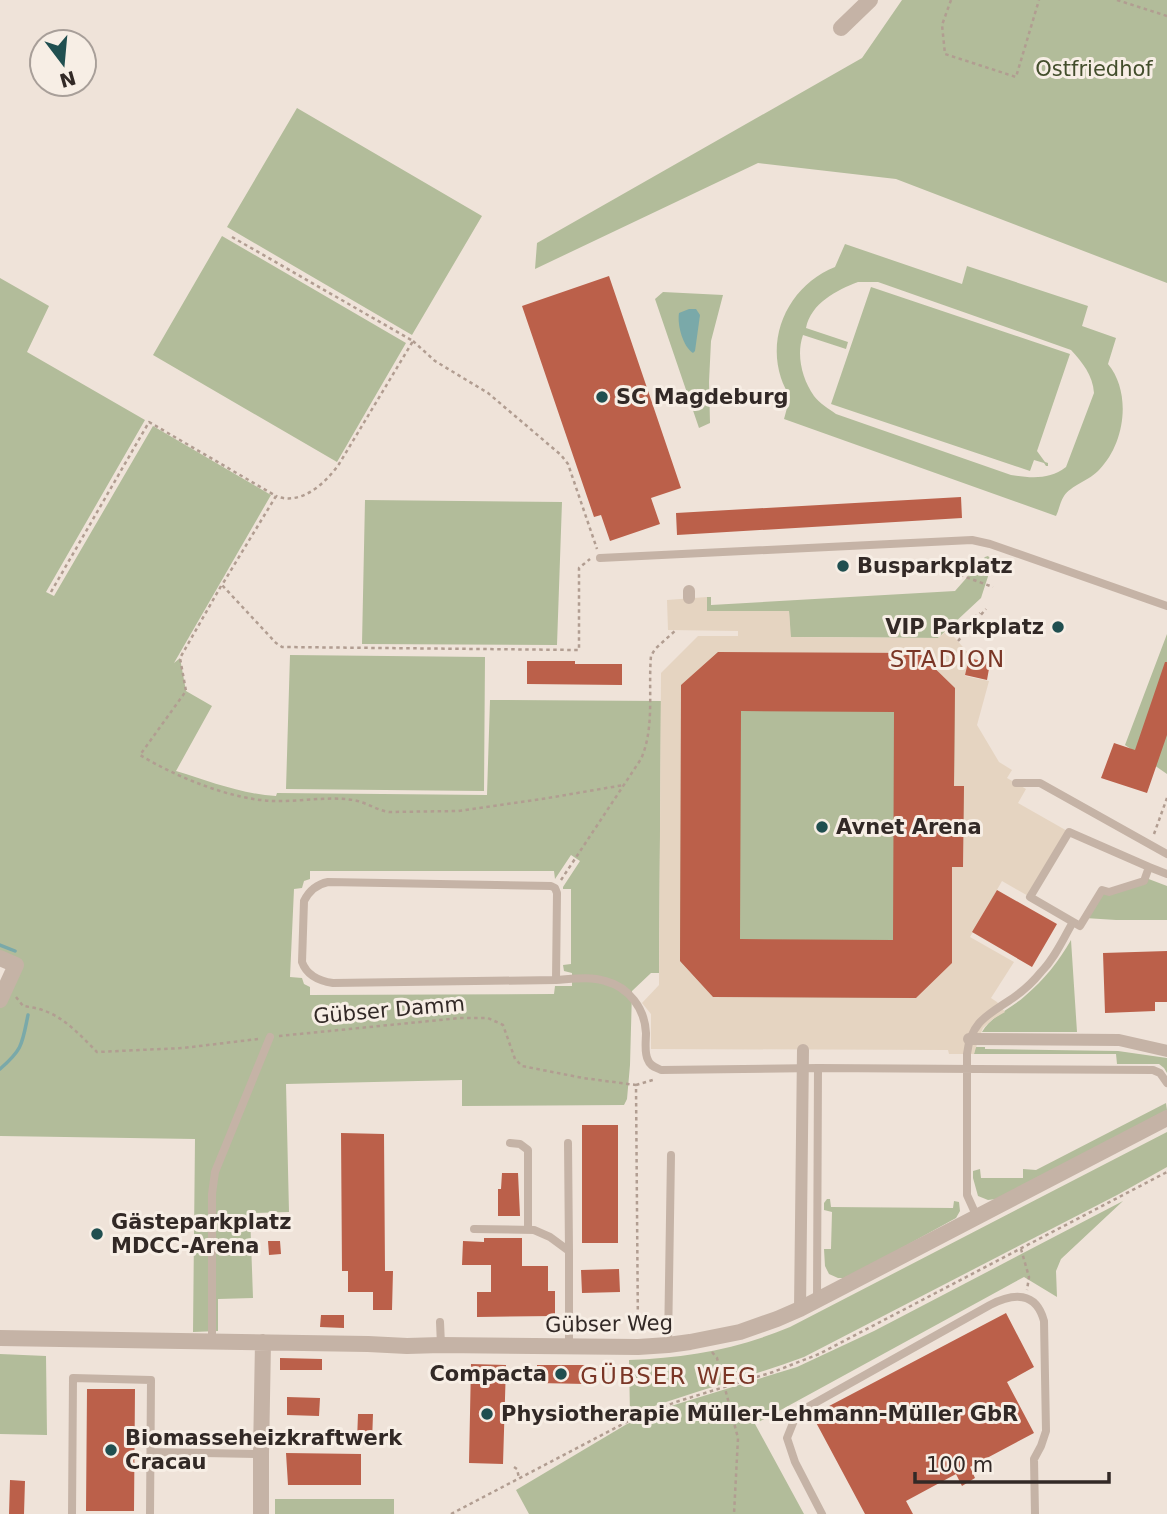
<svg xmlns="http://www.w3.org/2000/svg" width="1167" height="1514" viewBox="0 0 1167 1514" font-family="'DejaVu Sans',sans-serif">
	<rect width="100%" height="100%" fill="#efe3d9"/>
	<path fill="#b2bc9a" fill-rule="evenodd" d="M902,0H1167V283L896,179L758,163L535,269L537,243L862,58Z
		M297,108L482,216L412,335L227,227Z
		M222,236L406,343L337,462L153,355Z
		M845,244L962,284L967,266L1088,306L1082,326L1116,338L1108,364C1132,393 1125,444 1099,470C1090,480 1070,486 1064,496C1060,502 1059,510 1056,516L784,419L790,397C787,391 783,385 781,378C766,332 792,284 835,267ZM858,282H878L1071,350C1082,362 1093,375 1094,393L1066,467C1049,480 1031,478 1011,475L836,414C829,409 819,403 814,396C802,379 796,355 803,335L846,349L848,342L806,328C811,303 837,290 858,282Z
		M0,278L49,306L27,352L145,420L46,592L54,596L153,426L271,495L174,663L180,658L186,691L212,706L176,771C209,781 241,794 276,796L277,793L487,795L490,700L661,701L659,973H651L632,991L630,1065L627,1099L624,1105L462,1106V1080L286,1084L289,1212L250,1213L253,1298L218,1299V1331L193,1332L195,1139L0,1136V1000L16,965L0,957ZM571,855L580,861L563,887V889H571V964L563,965L564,971L572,973V986H555L554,994L310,995V987L304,984L302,978L290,977L294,889L302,888L304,881L310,879V871H554L555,879Z
		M871,287L1070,354L1037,451L1045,462L1048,463V466H1046L1044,463L1034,460L1030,471L831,404Z
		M663,292L723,295L711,341L709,382L710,423L699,428L655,299Z
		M365,500L562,502L557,645L362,644Z
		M988,556L993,561L981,598L938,638L790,637L789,611H707V597H711V605L955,591L985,557Z
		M1167,634V774L1125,745Z
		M718,652L919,653L955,688L964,786L963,867H952V964L916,998L713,997L680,961L681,685Z
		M290,655L485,657L484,791L286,789Z
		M1146,878L1167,886V920H1116L1085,918L1102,890L1109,892Z
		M1071,940L1077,1032H982C991,1016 1012,1008 1025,996C1044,980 1059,961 1071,940Z
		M975,1047H985V1049L1118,1051L1167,1058V1073L1164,1068L1159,1064H1117L1116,1054H974Z
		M1166,1103L1167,1110L996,1199L988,1200L978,1196L973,1178V1171L980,1169L981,1178H1023V1169L1036,1170Z
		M1167,1132V1167L1119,1194L804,1357C747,1378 687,1393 630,1415L629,1360C685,1358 738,1349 790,1327Z
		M827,1199H830L831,1207L953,1208L954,1201L959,1202L960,1211L956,1218L847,1278H838L829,1274L825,1266L824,1249H831L832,1212L824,1210V1203Z
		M1123,1201L1061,1259L1056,1271L1057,1297L1024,1277L755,1424L804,1514H529L516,1490L627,1424L671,1406L797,1367L874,1331Z
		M0,1354L46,1356L47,1435L0,1434Z
		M275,1499H394V1514H275Z"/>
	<path fill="#e5d4c1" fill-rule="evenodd" d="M707,597V611H789L791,637L938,638L948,630L969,654L965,676L989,681L977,725L999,762L1012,770L1007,778L1026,789L1018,803L1069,832L1030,897L1002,881L970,937L1014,962L991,998L997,1002L1005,1012L993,1019L983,1028L979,1038L974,1054H949L948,1050L651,1049V1014L642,1003L659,985L661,673L698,636H738V631L668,630L667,600ZM718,652L955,688L954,786L964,787L963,866L952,867L916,998L714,997L680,961L681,686Z"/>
	<path fill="#7aa9a9" d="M689,309H696L700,315L695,351L693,353C683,347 677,325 679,313Z"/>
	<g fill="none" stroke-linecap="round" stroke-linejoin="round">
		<path stroke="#7aa9a9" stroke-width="3.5" d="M0,945L15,951
			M0,1069C23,1049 22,1044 28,1015"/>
	</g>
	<path fill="#bb604a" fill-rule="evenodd" d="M609,276L681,488L651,498L660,524L610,541L601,515L594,517L522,306Z
		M961,497L962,518L677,535L676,513Z
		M718,652L919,653L955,688L954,786H964L963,867H952V963L916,998L713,997L680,961L681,685ZM741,711L894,712L893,940L740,939Z
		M969,658L990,663L987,680L965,675Z
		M527,661H575V664H622V685L527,684Z
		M1165,662H1167V735L1147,793L1101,778L1114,743L1135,750Z
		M997,890L1057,924L1032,967L972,932Z
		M1167,951V1002H1155V1011L1105,1013L1103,953Z
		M582,1125H618V1243H582Z
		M341,1133L384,1134L385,1271H393L392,1310H373V1292H348V1271H342Z
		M502,1173H518L520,1216H498V1189H501Z
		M484,1238H522V1266H548V1291H555V1316L477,1317V1292H491V1265H462L463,1241L484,1242Z
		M268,1241H280L281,1254L269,1255Z
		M619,1269L620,1292L582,1293L581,1270Z
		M1006,1313L1034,1367L1007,1382L1034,1433L970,1467L975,1478L962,1486L956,1474L906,1501L913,1514H865L812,1415Z
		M321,1315H344V1328L320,1327Z
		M280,1358L322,1359V1370H280Z
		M471,1364L506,1365L503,1464L469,1463Z
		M537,1365H586V1384L537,1383Z
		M87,1389H135L134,1511H86Z
		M287,1397L320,1398L319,1416L287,1415Z
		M358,1414H373L372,1442L357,1441Z
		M286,1453L361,1454V1485H288Z
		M10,1480L25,1481L24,1514H9Z"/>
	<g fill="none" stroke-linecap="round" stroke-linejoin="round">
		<path stroke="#b19d91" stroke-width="2.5" stroke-dasharray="3.5 3.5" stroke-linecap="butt" d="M951,0L942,25L945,54L1016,77L1039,0
			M1117,0L1167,16
			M232,237L413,341L339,464C326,483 301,506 276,496
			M413,341L435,361L488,393L561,455L568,464L597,549
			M960,575L993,587
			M221,586L180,658L186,691L140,755C176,777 230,799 272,801C299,802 327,796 353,800C366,802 376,810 389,812L458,811L548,798L624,785
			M51,592L149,422L276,496L222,585L276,643L282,647L579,650V568L590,559
			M952,635L980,613
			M958,641L986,609
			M1154,834L1167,798
			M561,880L641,759C655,727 648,690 651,656L655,649L676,630
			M16,997L23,1006C30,1007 38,1008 45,1011C65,1018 82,1037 97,1052L183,1048L258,1039
			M279,1036L460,1018H488L503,1025L515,1059L522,1066L583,1078L636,1085L638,1333
			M636,1085L656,1079
			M1021,1249L1029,1277L1027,1290
			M712,1352L717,1358L738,1438L734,1514
			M514,1467L517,1469L519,1478
			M451,1514L640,1415L679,1401L773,1372L819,1354L1167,1172"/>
		<path stroke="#c5b3a6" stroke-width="8" d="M600,558L972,540L990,544L1167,606
			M1016,783H1040L1167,854
			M1069,832L1149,867L1144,881L1109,892L1102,890L1080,926L1030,897Z
			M1149,867L1167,874
			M556,980L557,893L555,888L551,886L328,882C318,884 309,891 304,901L302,962C307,976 319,981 333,983L556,980C572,979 590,976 605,981C629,987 645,1009 646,1033C646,1041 644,1053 648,1060C650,1066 655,1067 661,1070L818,1068L1153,1070L1160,1073L1167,1083
			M510,1143L520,1144L528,1150V1229
			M568,1143L569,1251
			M977,1217L967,1195V1054C971,1021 988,1015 1013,998C1023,991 1033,982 1041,972C1055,958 1063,939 1073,922
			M474,1229L534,1230L550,1237L569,1251V1346
			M817,1301L818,1068
			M440,1322L441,1345
			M212,1341V1194L215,1172L270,1037
			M668,1345L671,1155
			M151,1452L261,1454
			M72,1514L73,1378L151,1380L150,1514
			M822,1514L795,1462L787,1438L797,1413L990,1305C1013,1293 1036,1291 1044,1321L1046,1431L1041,1446L1034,1459L1035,1514"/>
		<path stroke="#c5b3a6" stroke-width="12" d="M689,591V598
			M969,1039L1119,1040L1167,1051
			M800,1309L803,1050"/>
		<path stroke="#c5b3a6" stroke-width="16" d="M841,28L870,0
			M0,958L16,965L0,1000
			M0,1338L368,1344L407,1346L441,1345L638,1347L668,1345L690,1342L740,1332L777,1319L800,1309L1167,1118
			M261,1514V1454L263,1342"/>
	</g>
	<g fill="#204f50" stroke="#f7eee5" stroke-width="2.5">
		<circle cx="602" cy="397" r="7"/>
		<circle cx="843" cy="566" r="7"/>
		<circle cx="1058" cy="627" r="7"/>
		<circle cx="822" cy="827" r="7"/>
		<circle cx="97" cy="1234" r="7"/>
		<circle cx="561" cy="1374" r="7"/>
		<circle cx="487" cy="1414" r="7"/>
		<circle cx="111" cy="1450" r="7"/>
	</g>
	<g text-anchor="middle" stroke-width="6" stroke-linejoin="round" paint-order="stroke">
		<g font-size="21" fill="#434e2c" stroke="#f7eee5">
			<text x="1094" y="76">Ostfriedhof</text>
		</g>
		<g font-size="21" font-weight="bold" fill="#322926" stroke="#f7eee5" text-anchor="start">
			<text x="616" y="404">SC Magdeburg</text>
			<text x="857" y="573">Busparkplatz</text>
			<text x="1044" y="634" text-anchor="end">VIP Parkplatz</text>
			<text x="836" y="834">Avnet Arena</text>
			<text x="111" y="1229">Gästeparkplatz<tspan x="111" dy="24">MDCC-Arena</tspan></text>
			<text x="547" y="1381" text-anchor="end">Compacta</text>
			<text x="501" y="1421">Physiotherapie Müller-Lehmann-Müller GbR</text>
			<text x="125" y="1445">Biomasseheizkraftwerk<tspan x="125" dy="24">Cracau</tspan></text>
		</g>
		<g font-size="21" fill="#322926" stroke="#f7eee5">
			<text transform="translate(389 1010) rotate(-5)" y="7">Gübser Damm</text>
			<text transform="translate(609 1324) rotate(-1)" y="7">Gübser Weg</text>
		</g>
		<g font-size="23" letter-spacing="2" fill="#7a3626" stroke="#f7eee5">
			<text x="948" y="667">STADION</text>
			<text x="669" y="1384">GÜBSER WEG</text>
		</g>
	</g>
	<g transform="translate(63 63) rotate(164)"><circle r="33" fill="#f7eee5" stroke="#a89f99" stroke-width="2"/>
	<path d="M0-5L12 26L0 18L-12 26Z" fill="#204f50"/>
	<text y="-10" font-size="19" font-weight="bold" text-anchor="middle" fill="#322926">N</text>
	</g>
	<path d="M915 1472v10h194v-10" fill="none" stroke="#322926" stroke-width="3.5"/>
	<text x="926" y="1472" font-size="21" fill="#322926" stroke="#f7eee5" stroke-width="5" paint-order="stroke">100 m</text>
</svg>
